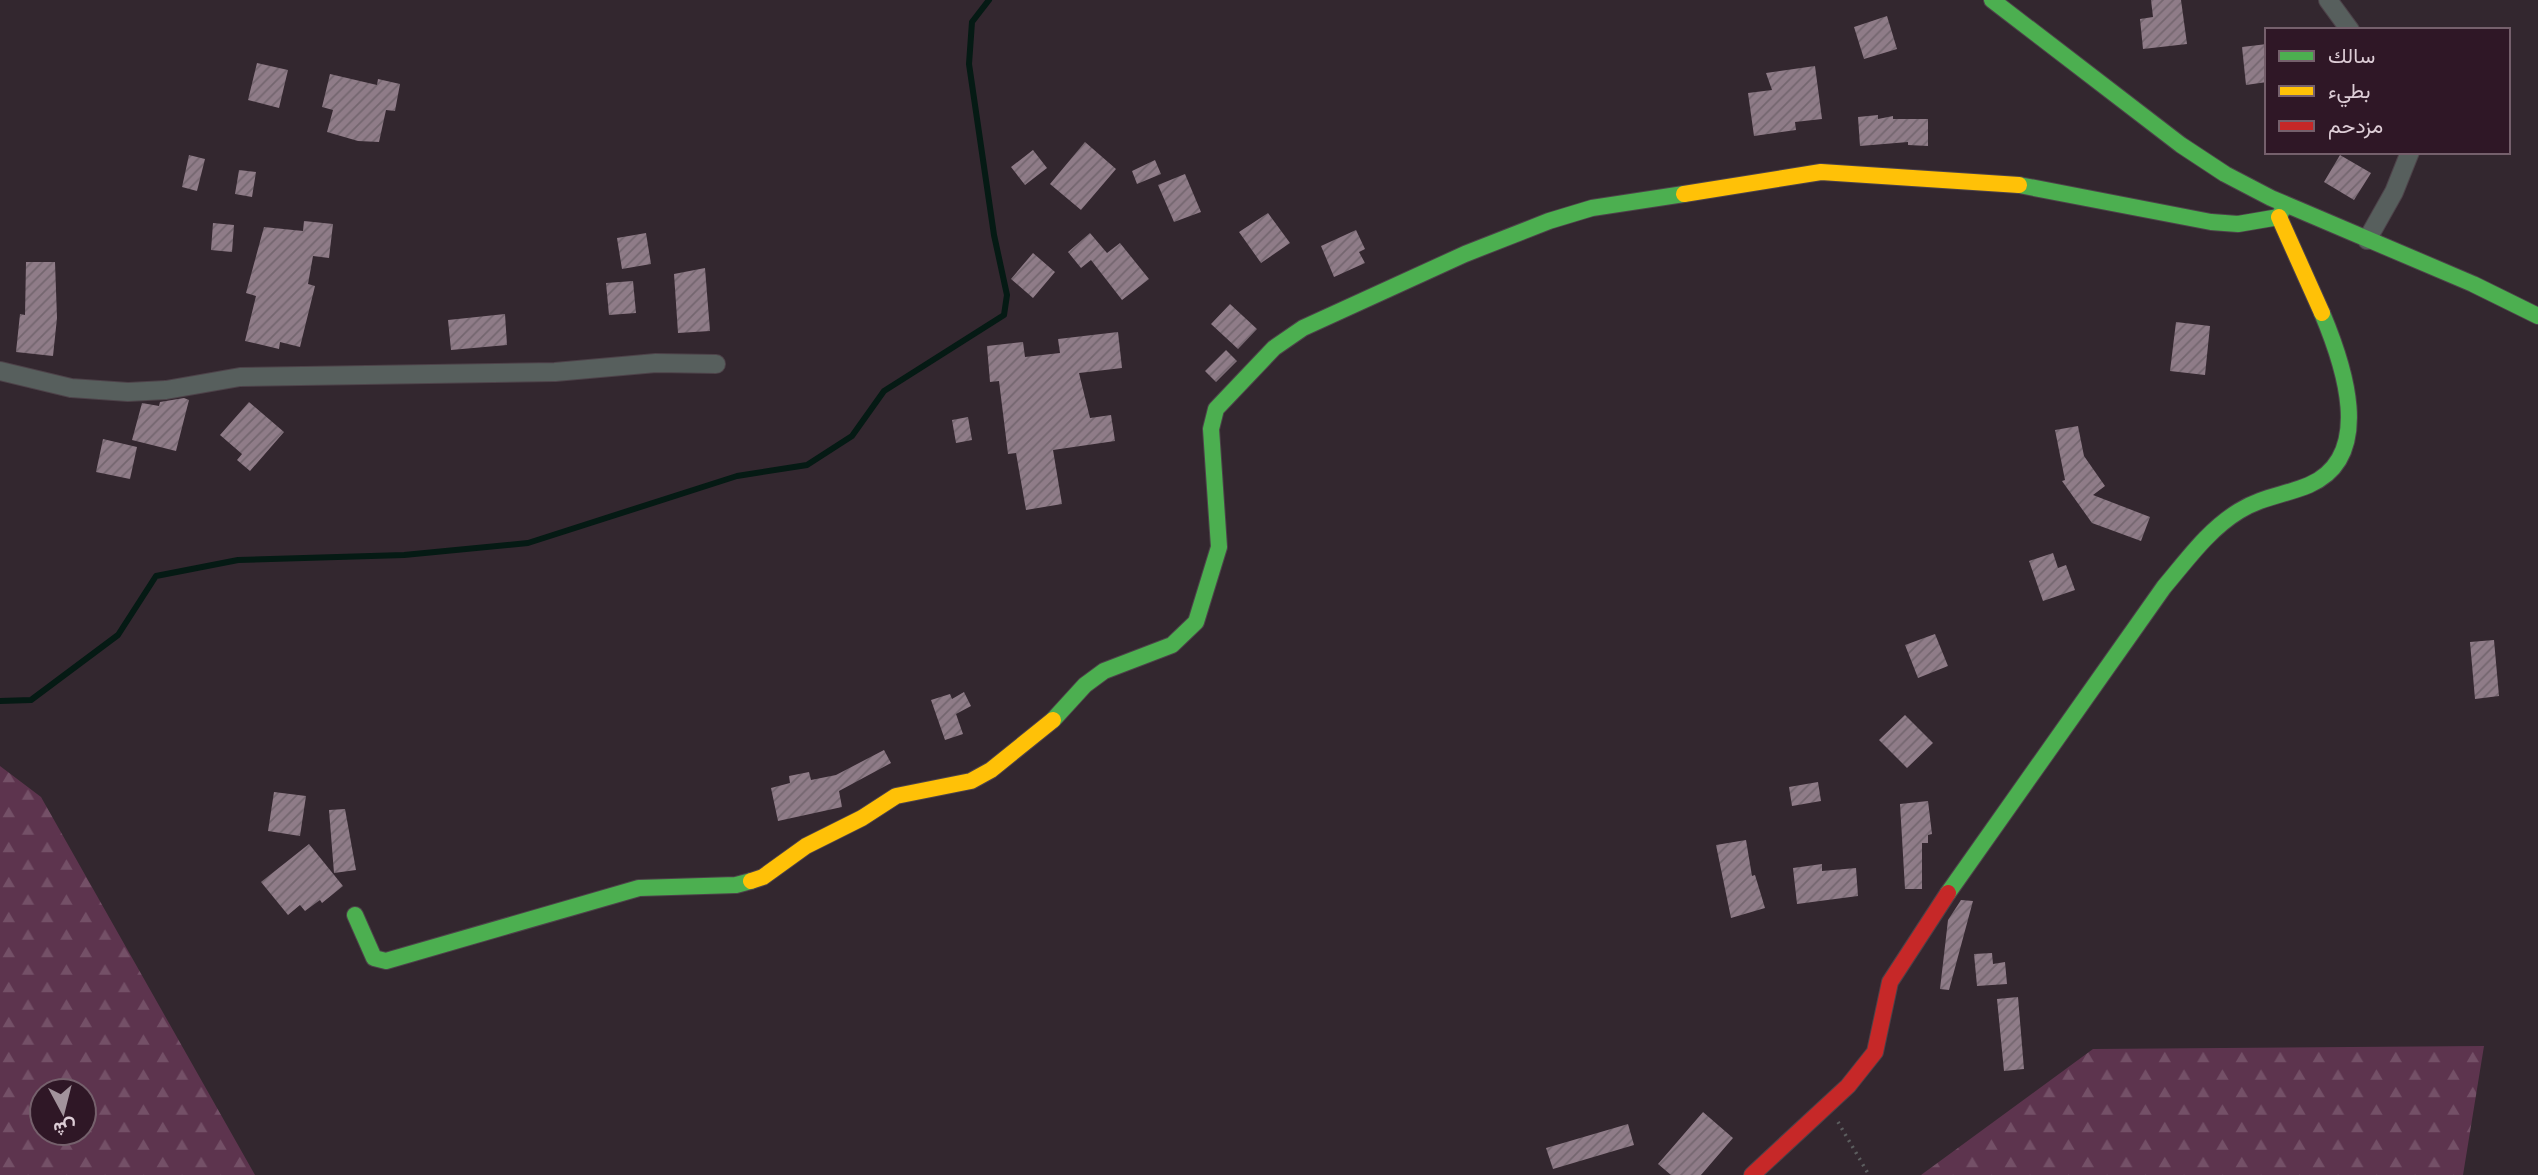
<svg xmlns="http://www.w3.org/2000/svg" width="2538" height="1175" viewBox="0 0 2538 1175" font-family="'PT Sans Narrow',Vazirmatn,sans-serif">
	<defs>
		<pattern id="forest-firs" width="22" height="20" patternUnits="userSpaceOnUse" patternTransform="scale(1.75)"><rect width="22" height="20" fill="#5d344e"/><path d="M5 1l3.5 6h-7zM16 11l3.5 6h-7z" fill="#745067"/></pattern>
		<pattern id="building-hatch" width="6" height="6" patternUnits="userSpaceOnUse" patternTransform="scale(1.75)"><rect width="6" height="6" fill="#8f7c88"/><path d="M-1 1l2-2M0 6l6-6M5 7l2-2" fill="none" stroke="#74666f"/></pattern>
	</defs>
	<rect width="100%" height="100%" fill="#33272f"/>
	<path fill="url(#forest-firs)" fill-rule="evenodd" d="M0,766L41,797L255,1175H0ZM42,1091H84V1133H42Z
		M2484,1046L2463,1175H1921L2093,1049Z"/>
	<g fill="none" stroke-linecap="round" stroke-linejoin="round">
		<path stroke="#051a14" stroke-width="6" d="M0,701L31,700L118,635L156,576L238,560L404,555L528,543L737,476L807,465L852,436L884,391L1004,315L1007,295L994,235L969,64L972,22L989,0"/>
	</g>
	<path fill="url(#building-hatch)" d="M2151,0H2181L2187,44L2143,49L2140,19L2153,17Z
		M1887,16L1897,49L1864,59L1854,27Z
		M2267,44V82L2246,85L2242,47Z
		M257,63L288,70L279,108L248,100Z
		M1815,66L1822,119L1795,122L1796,130L1754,136L1748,93L1772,90L1766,73Z
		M330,74L377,85L378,79L400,84L395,111L386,110L379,142L358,141L327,132L333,110L322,107Z
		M1878,115V119L1893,116V119H1928V146L1908,145V142L1860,146L1858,117Z
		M1085,142L1116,169L1081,210L1050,184Z
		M1033,150L1047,168L1025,185L1011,167Z
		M189,155L205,159L197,191L182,187Z
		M2340,155L2371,173L2354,200L2324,182Z
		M1155,160L1161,174L1137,184L1132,171Z
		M239,170L256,172L252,197L235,194Z
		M1185,174L1201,212L1174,222L1158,185Z
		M1268,213L1290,243L1261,263L1239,232Z
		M304,221L333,224L329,258L313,256L308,284L315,286L300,347L280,342L279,349L245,341L256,296L246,293L264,227L303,231Z
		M213,223L234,225L232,252L211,250Z
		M1356,230L1365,249L1359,252L1365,263L1334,277L1321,246Z
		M646,233L651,264L622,269L617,238Z
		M1090,233L1107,253L1120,243L1149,279L1122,300L1091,260L1081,268L1068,252Z
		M1033,253L1055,272L1033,298L1011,279Z
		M26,262H55L57,318L53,356L16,352L20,314L25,315Z
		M705,268L710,331L678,333L674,274Z
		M633,281L636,313L609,315L606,283Z
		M1230,304L1257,329L1238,349L1211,324Z
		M505,314L507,345L451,350L448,320Z
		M2176,322L2210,326L2205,375L2170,371Z
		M1118,332L1122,368L1079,373L1090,418L1111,415L1115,441L1053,450L1062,504L1026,510L1016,453L1008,454L999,381L990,382L987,346L1023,342L1025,357L1060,353L1058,339Z
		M1226,350L1237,361L1216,382L1205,371Z
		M184,398L189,400L176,451L132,440L142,403L159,406L160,402Z
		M249,402L284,432L250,471L237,460L242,454L220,435Z
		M968,417L972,440L956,443L952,420Z
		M2078,426L2084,456L2105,486L2093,495L2150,517L2141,541L2092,523L2062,481L2065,480L2055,430Z
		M103,439L137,447L130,479L96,472Z
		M2053,553L2058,568L2066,565L2075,590L2043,601L2029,561Z
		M1935,634L1948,666L1918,678L1905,645Z
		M2494,640L2499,696L2475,699L2470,642Z
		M964,692L971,706L956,714L963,734L945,740L931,700L950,694L952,699Z
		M1905,715L1933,743L1907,768L1879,740Z
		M884,750L891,763L839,791L842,807L778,821L771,788L790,783L789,776L809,772L811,780L836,775Z
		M1818,782L1821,801L1792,806L1789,787Z
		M274,792L306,796L300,836L268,831Z
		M1928,801L1932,834L1928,835V843H1922V889H1905L1900,804Z
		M345,809L356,870L334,873L329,810Z
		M1746,840L1752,876L1755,875L1765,908L1731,918L1716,845Z
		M309,844L343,886L322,903L320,900L305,911L300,905L288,915L261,882Z
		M1822,864V871L1856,868L1858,896L1797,904L1793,868Z
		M1961,900L1973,901L1949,990L1940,989L1948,920Z
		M1992,953L1993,964L2005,962L2007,984L1977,986L1974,954Z
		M2018,997L2024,1069L2004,1071L1997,999Z
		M1703,1112L1733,1138L1701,1175H1671L1658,1164Z
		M1628,1124L1634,1145L1553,1169L1546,1148Z"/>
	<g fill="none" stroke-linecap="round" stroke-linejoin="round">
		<defs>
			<path id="street" d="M2328,0L2350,30
				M2367,240L2394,192L2410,152
				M0,371L71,388L128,392L166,390L240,377L555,372L656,363L716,364"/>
			<path id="fast" d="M1992,0L2181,145L2225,174L2271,198L2473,284L2538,316
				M2019,185L2211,222L2238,224L2279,217L2285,204
				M1053,720L1085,685L1104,671L1172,645L1196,622L1219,547L1211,429L1216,409L1274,348L1303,328L1465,254L1549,221L1592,208L1684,194
				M1948,893L2164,587C2187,560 2208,530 2239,511C2261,497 2285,495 2309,485C2376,456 2343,363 2322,313
				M355,915L374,958L386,961L639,888L736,885L751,881"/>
			<path id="slow" d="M1684,194L1821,172L2019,185
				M2279,217L2322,313
				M751,881L763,877L806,846L862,818L896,796L971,781L991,770L1053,720"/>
			<path id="jam" d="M1752,1175L1848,1086L1875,1052L1890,982L1948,893"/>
		</defs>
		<use href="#street" stroke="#4d4249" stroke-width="20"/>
		<use href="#fast" stroke="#4d4249" stroke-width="18"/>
		<use href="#slow" stroke="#4d4249" stroke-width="18"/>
		<use href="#jam" stroke="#4d4249" stroke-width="18"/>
		<path stroke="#5c5e5f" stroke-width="3.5" stroke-dasharray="2 5" stroke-linecap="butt" d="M1838,1122L1869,1175"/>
		<use href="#street" stroke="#575f5d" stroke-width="18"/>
		<use href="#fast" stroke="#4caf50" stroke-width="16"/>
		<use href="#slow" stroke="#ffc107" stroke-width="16"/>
		<use href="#jam" stroke="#c62828" stroke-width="16"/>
	</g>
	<rect x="2265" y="28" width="245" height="126" fill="#2f1726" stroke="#75606c" stroke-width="2"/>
	<rect x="2279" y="51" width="35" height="10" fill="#4caf50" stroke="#75606c" stroke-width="2"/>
	<text x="2328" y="63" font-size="21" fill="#ddcdd6">سالك</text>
	<rect x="2279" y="86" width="35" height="10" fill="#ffc107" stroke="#75606c" stroke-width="2"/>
	<text x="2328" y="98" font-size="21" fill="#ddcdd6">بطيء</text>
	<rect x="2279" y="121" width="35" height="10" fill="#c62828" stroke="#75606c" stroke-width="2"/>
	<text x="2328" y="133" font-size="21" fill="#ddcdd6">مزدحم</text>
	<g transform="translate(63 1112) rotate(173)"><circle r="33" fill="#2f1726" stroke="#75606c" stroke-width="2"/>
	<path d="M0-5L12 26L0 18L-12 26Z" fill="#a2939c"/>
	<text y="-10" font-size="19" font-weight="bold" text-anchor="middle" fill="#ddcdd6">ش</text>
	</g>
</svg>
